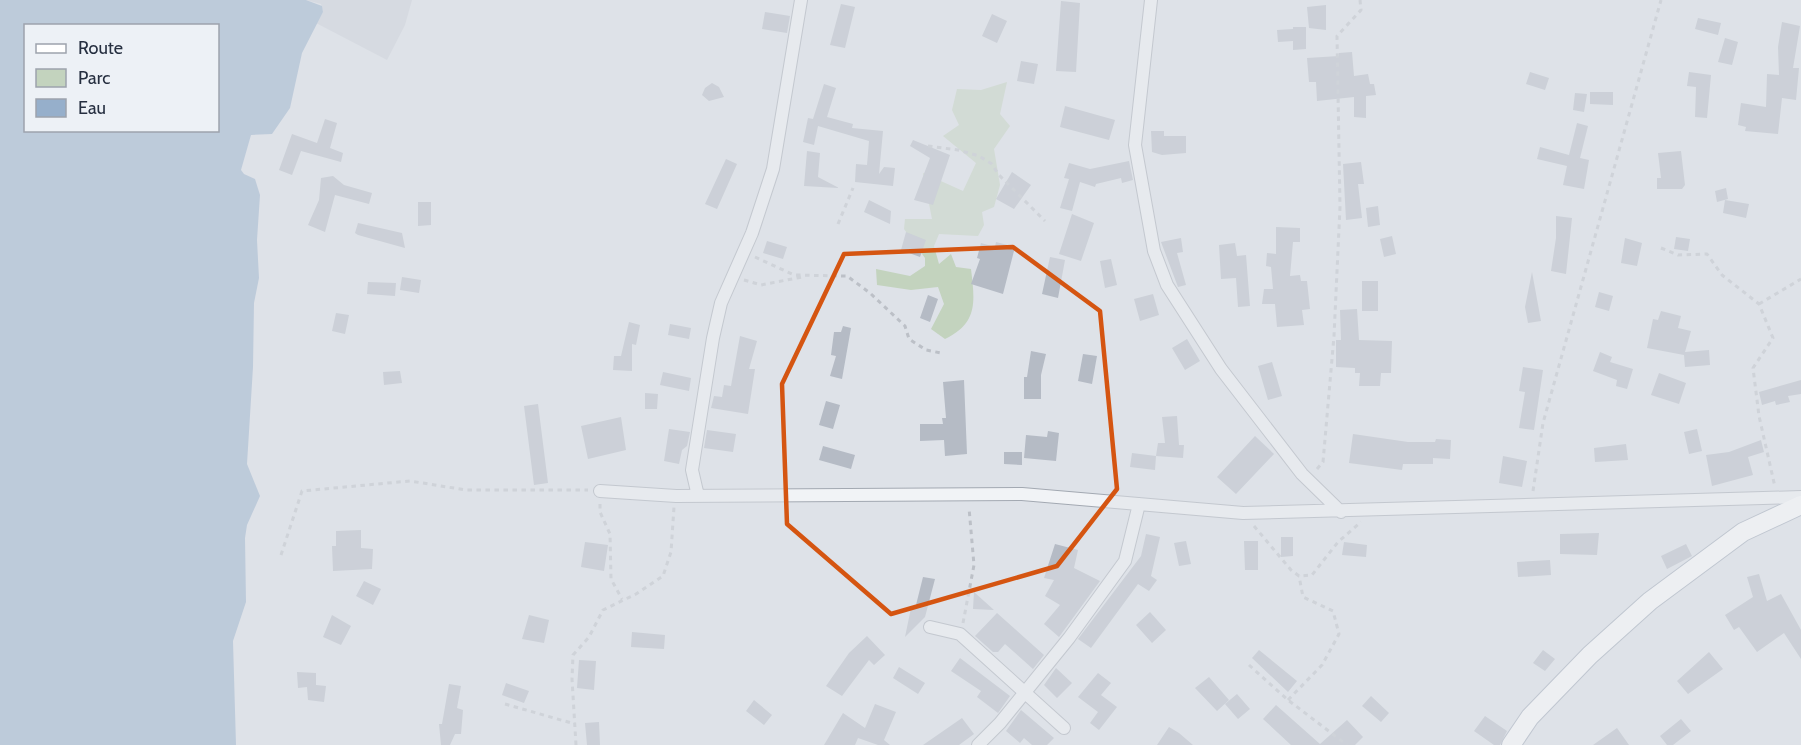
<svg xmlns="http://www.w3.org/2000/svg" width="1801" height="745" viewBox="0 0 1801 745" font-family="Cabin,sans-serif">
	<rect width="100%" height="100%" fill="#dee2e8"/>
	<path fill="#ccd1da" d="M306,0H412L405,25L387,60L316,23L323,12L321,4Z"/>
	<path fill="#c3d3be" d="M1007,82L1000,114L1010,126L994,149L1000,185L994,207L982,212L984,225L978,236L939,234L934,246L939,264L951,254L956,267L971,269C975,302 978,323 945,339L931,329L944,304L938,287L911,290L877,285L876,269L910,276L925,266V258L904,229L905,219H932L923,173L963,191L976,163L943,136L959,125L952,110L957,89L981,90Z"/>
	<path fill="#96afcb" fill-rule="evenodd" d="M0,0H306L322,6L323,12L302,53L290,108L272,134L251,135L241,170L244,174L255,179L260,195L257,240L259,278L254,303L253,367L247,464L260,496L247,525L245,538L246,602L233,641L236,745H0ZM26,26H218V130H26Z"/>
	<path fill="#b5bbc5" d="M1061,1L1080,3L1076,72L1056,71Z
		M841,4L855,7L845,48L830,45Z
		M1326,5V30L1309,28L1307,7Z
		M765,12L790,16L787,33L762,29Z
		M992,14L1007,21L997,43L982,36Z
		M1698,18L1721,23L1718,35L1695,29Z
		M1782,22L1800,26L1793,68H1799L1796,100L1782,98L1778,134L1745,131L1746,127L1738,125L1741,103L1766,107L1767,74L1779,75L1778,47Z
		M1293,27H1306V49L1293,50V41L1278,42L1277,30L1293,29Z
		M1725,38L1738,42L1732,65L1718,62Z
		M1352,52L1354,76L1368,74L1370,84H1374L1376,95L1366,96V118L1354,117V97L1317,101L1316,82H1309L1307,58L1339,56V53Z
		M1021,61L1038,64L1034,84L1017,81Z
		M1530,72L1549,78L1545,90L1526,84Z
		M1689,72L1711,75L1707,118L1695,117L1696,87L1687,86Z
		M712,83L719,87L724,97L709,101L702,95L705,88Z
		M824,84L836,88L827,117L853,124L852,128L883,131L879,174L884,167L895,168L893,186L855,182L856,164L867,165L869,141L818,126L814,145L803,142L808,118L813,119Z
		M1590,92H1613V105L1590,104Z
		M1575,93L1587,94L1584,112L1573,110Z
		M1065,106L1115,120L1109,140L1060,127Z
		M325,119L337,123L330,148L343,153L341,162L301,151L292,175L279,170L292,134L317,143Z
		M1577,123L1588,126L1580,158L1589,160L1584,189L1563,185L1567,166L1537,159L1540,147L1569,155Z
		M1151,131H1164V136H1186V153L1162,155L1152,152Z
		M913,140L950,155L933,205L914,200L930,158L910,146Z
		M807,151L820,153L818,177L839,188L804,186Z
		M1681,151L1685,185L1682,189H1657V178H1661L1658,153Z
		M726,159L737,164L717,209L705,204Z
		M1129,161L1133,180L1122,183L1121,178L1096,184L1095,187L1080,182L1072,211L1060,208L1069,179L1064,178L1069,163L1090,169Z
		M1361,162L1364,184H1358L1362,218L1346,220L1343,164Z
		M1012,172L1031,185L1014,209L996,199Z
		M333,176L344,185L372,193L369,204L335,195L325,232L308,225L319,200L321,178Z
		M1726,188L1728,199L1717,202L1715,191Z
		M869,200L891,211L890,224L864,212Z
		M1725,200L1749,204L1746,218L1723,213Z
		M418,202H431V225L418,226Z
		M1378,206L1380,225L1368,227L1366,208Z
		M1072,214L1094,223L1081,261L1059,254Z
		M1556,216L1572,218L1566,274L1551,271L1556,238Z
		M358,223L402,233L405,248L358,235L355,233Z
		M1276,227L1300,228V242H1293L1290,276L1300,275L1301,281H1307L1310,309L1302,310L1304,325L1277,327L1275,304H1262L1264,289H1273L1271,267L1266,266L1267,253L1276,254Z
		M906,232L926,240L920,257L901,250Z
		M1392,236L1396,254L1384,257L1380,239Z
		M1676,237L1690,239L1688,251L1674,249Z
		M1181,238L1183,252L1177,253L1186,285L1178,287L1161,242Z
		M1625,238L1642,243L1637,266L1621,263Z
		M767,241L787,247L783,259L763,253Z
		M996,242L1015,247L1003,294L971,284L980,259L977,258L981,243L995,247Z
		M1235,243L1237,256L1246,255L1250,306L1238,307L1236,278L1221,279L1219,245Z
		M1050,257L1065,260L1058,298L1042,294Z
		M1111,259L1117,285L1105,288L1100,261Z
		M1532,272L1541,321L1528,323L1525,307Z
		M402,277L421,280L419,293L400,290Z
		M1362,281H1378V311H1362Z
		M368,282L396,283L395,296L367,294Z
		M1599,292L1613,296L1609,311L1595,307Z
		M1153,294L1159,315L1140,321L1134,299Z
		M928,295L938,299L930,322L920,318Z
		M1357,309L1359,340L1392,341L1391,373H1381L1380,386H1359L1360,373H1355V368L1336,367V340H1341L1340,310Z
		M1661,311L1681,316L1678,328L1691,331L1685,352L1709,350L1710,365L1685,367L1684,355L1647,348L1653,319L1658,320Z
		M336,313L349,315L345,334L332,331Z
		M629,322L640,325L636,345L632,344V371L613,370L614,356H621Z
		M670,324L691,328L689,339L668,335Z
		M843,326L851,328L842,379L830,376L836,356L831,355L834,332H841Z
		M740,336L757,341L749,369H755L748,414L711,408L714,396L722,397L724,385L731,386Z
		M1187,339L1200,361L1185,370L1172,348Z
		M1031,351L1046,354L1041,375V399H1024V377H1027Z
		M1600,352L1612,357L1610,362L1633,369L1627,389L1616,386L1617,380L1593,371Z
		M1083,354L1097,356L1092,384L1078,381Z
		M1272,362L1282,396L1268,400L1258,366Z
		M1523,367L1543,370L1534,430L1519,428L1525,392L1519,391Z
		M400,371L402,383L384,385L383,372Z
		M663,372L691,378L689,391L660,385Z
		M1659,373L1686,383L1679,404L1651,395Z
		M964,380L967,454L945,456L944,440L920,441V424H943L942,418H946L943,382Z
		M1801,380V394L1788,396L1790,402L1776,405L1775,401L1762,405L1759,392Z
		M645,393L658,394L657,409H645Z
		M826,401L840,405L833,429L819,425Z
		M538,404L548,483L534,485L524,406Z
		M1177,416L1179,445H1184L1183,458L1156,456L1158,443H1165L1162,417Z
		M621,417L626,450L588,459L581,426Z
		M669,429L690,432L687,446L682,450L679,464L664,461Z
		M1697,429L1702,451L1689,454L1684,432Z
		M707,430L736,434L733,452L704,448Z
		M1048,431L1059,433L1056,461L1024,458L1026,435L1047,437Z
		M1353,434L1408,442H1435L1436,439L1451,440L1450,459L1433,458V464H1403L1402,470L1349,463Z
		M1255,436L1274,454L1236,494L1217,477Z
		M1761,440L1764,452L1748,457L1753,475L1712,486L1706,455L1729,452Z
		M1626,444L1628,460L1595,462L1594,448Z
		M823,446L855,455L851,469L819,460Z
		M1004,452H1022V465L1004,464Z
		M1132,453L1156,456L1155,470L1130,467Z
		M1503,456L1527,461L1522,487L1499,483Z
		M361,530V548L373,549L372,569L333,571L332,546H336V531Z
		M1599,533L1597,555L1560,554V534Z
		M1146,534L1160,537L1151,576L1157,580L1149,591L1138,584L1091,648L1078,639L1141,556Z
		M1281,537H1293V556L1281,557Z
		M1186,541L1191,564L1179,566L1174,543Z
		M1244,541H1258V570H1245Z
		M585,542L608,545L604,571L581,567Z
		M1344,542L1367,545L1366,557L1342,555Z
		M1055,544L1078,550L1074,568L1100,581L1059,637L1044,624L1060,605L1045,596L1054,580L1044,578Z
		M1686,544L1692,556L1667,569L1661,556Z
		M1550,560L1551,575L1518,577L1517,562Z
		M1759,574L1767,601L1781,594L1801,630V659L1784,633L1757,652L1739,627L1734,630L1725,615L1753,597L1747,577Z
		M923,577L935,579L925,617L905,637L911,608L915,609Z
		M364,581L381,589L373,605L356,596Z
		M974,592L994,610L973,609Z
		M1150,612L1166,630L1152,643L1136,625Z
		M997,613L1044,655L1033,669L1005,644L998,652H993L975,636Z
		M332,615L351,626L341,645L323,637Z
		M529,615L549,620L544,643L522,639Z
		M632,632L665,635L664,649L631,647Z
		M867,636L885,655L874,665L869,660L842,696L826,686L849,653Z
		M1259,650L1297,681L1288,692L1252,658Z
		M1543,650L1555,659L1545,671L1533,663Z
		M1709,652L1723,669L1688,694L1677,681Z
		M960,658L1010,696L998,713L977,697L981,691L951,671Z
		M579,660L596,661L594,690L577,688Z
		M899,667L925,683L918,694L893,678Z
		M1056,668L1072,683L1057,698L1044,685Z
		M297,672L316,673V685L326,686L324,702L308,700L307,687L298,688Z
		M1098,673L1111,683L1101,695L1117,707L1099,730L1090,723L1098,712L1078,697Z
		M1209,677L1229,700L1217,711L1195,688Z
		M506,683L529,691L524,703L502,695Z
		M449,684L461,686L457,708L463,710L461,734H455L450,745H441L439,724H442Z
		M1237,694L1250,709L1238,719L1225,704Z
		M1371,696L1389,713L1381,722L1362,706Z
		M754,700L772,715L764,725L746,711Z
		M875,704L896,712L884,740L890,745H878L858,738L855,745H824L843,713L865,728Z
		M1276,705L1320,744L1347,720L1363,737L1355,745H1291L1263,719Z
		M1021,710L1054,738L1047,745H1032L1024,738L1020,743L1006,731Z
		M1485,716L1507,731L1500,745H1494L1474,731Z
		M962,718L974,734L959,745H923Z
		M1681,719L1691,731L1673,745H1667L1660,736Z
		M599,722L600,745H587L585,723Z
		M1169,727L1179,733L1193,745H1157Z
		M1617,728L1629,745H1593Z"/>
	<g fill="none" stroke-linecap="round" stroke-linejoin="round">
		<defs>
			<path id="minor" d="M1151,0L1135,145L1154,251L1167,285L1221,369L1302,474L1341,512
				M600,491L676,496L1022,494L1243,513L1801,497
				M698,496L692,470L713,338L721,303L752,233L773,169L801,0
				M930,627L960,634L1064,728
				M978,745L1000,723L1069,638L1125,561L1139,504"/>
			<path id="primary" d="M1511,745L1530,717L1590,655L1650,601L1743,532L1801,505"/>
		</defs>
		<use href="#minor" stroke="#a3a9b2" stroke-width="14"/>
		<use href="#primary" stroke="#9ca6b5" stroke-width="20"/>
		<path stroke="#bcc0c7" stroke-width="3" stroke-dasharray="4.5 4.5" stroke-linecap="butt" d="M928,146L958,150L979,156L992,164L998,174L1045,221
			M838,224L853,188
			M1661,248L1678,255L1707,254L1722,275L1759,304L1773,338L1753,368L1759,416L1775,487
			M755,257L794,275L847,276L870,293L905,326L909,339L926,350L941,353
			M744,280L761,285L802,277
			M1759,304L1801,279
			M1317,469L1323,462L1334,336L1340,207L1337,36L1361,10L1360,0
			M1533,491L1543,423L1661,0
			M600,504V512L610,534L611,579L622,599
			M1254,526L1291,570L1299,576L1312,575L1338,542L1361,522
			M281,555L302,491L410,481L466,490H588
			M963,623L974,565L969,508
			M1249,665L1288,700L1347,745
			M1288,700L1322,665L1339,634L1333,611L1303,597L1299,576
			M505,704L575,724
			M576,745L572,679L573,655L589,637L603,610L636,594L663,576L671,552L674,507"/>
		<use href="#minor" stroke="#f1f3f6" stroke-width="12"/>
		<use href="#primary" stroke="#fff" stroke-width="18"/>
	</g>
	<path d="M0 0H1801V745H0ZM1013,247L1100,311L1117,489L1057,566L891,614L787,524L782,384L844,254Z" fill="#dee2e8" fill-opacity=".55" fill-rule="evenodd"/>
	<path fill="none" stroke="#d55511" stroke-width="4.5" stroke-linejoin="round" d="M1013,247L1100,311L1117,489L1057,566L891,614L787,524L782,384L844,254Z"/>
	<rect x="24" y="24" width="195" height="108" fill="#edf1f6" stroke="#9da3ad" stroke-width="1.5"/>
	<rect x="36" y="44" width="30" height="9" fill="#ffffff" stroke="#9da3ad" stroke-width="1.5"/>
	<text x="78" y="54" font-size="18" fill="#262f40">Route</text>
	<rect x="36" y="69" width="30" height="18" fill="#c3d3be" stroke="#9da3ad" stroke-width="1.5"/>
	<text x="78" y="84" font-size="18" fill="#262f40">Parc</text>
	<rect x="36" y="99" width="30" height="18" fill="#96afcb" stroke="#9da3ad" stroke-width="1.5"/>
	<text x="78" y="114" font-size="18" fill="#262f40">Eau</text>
</svg>
